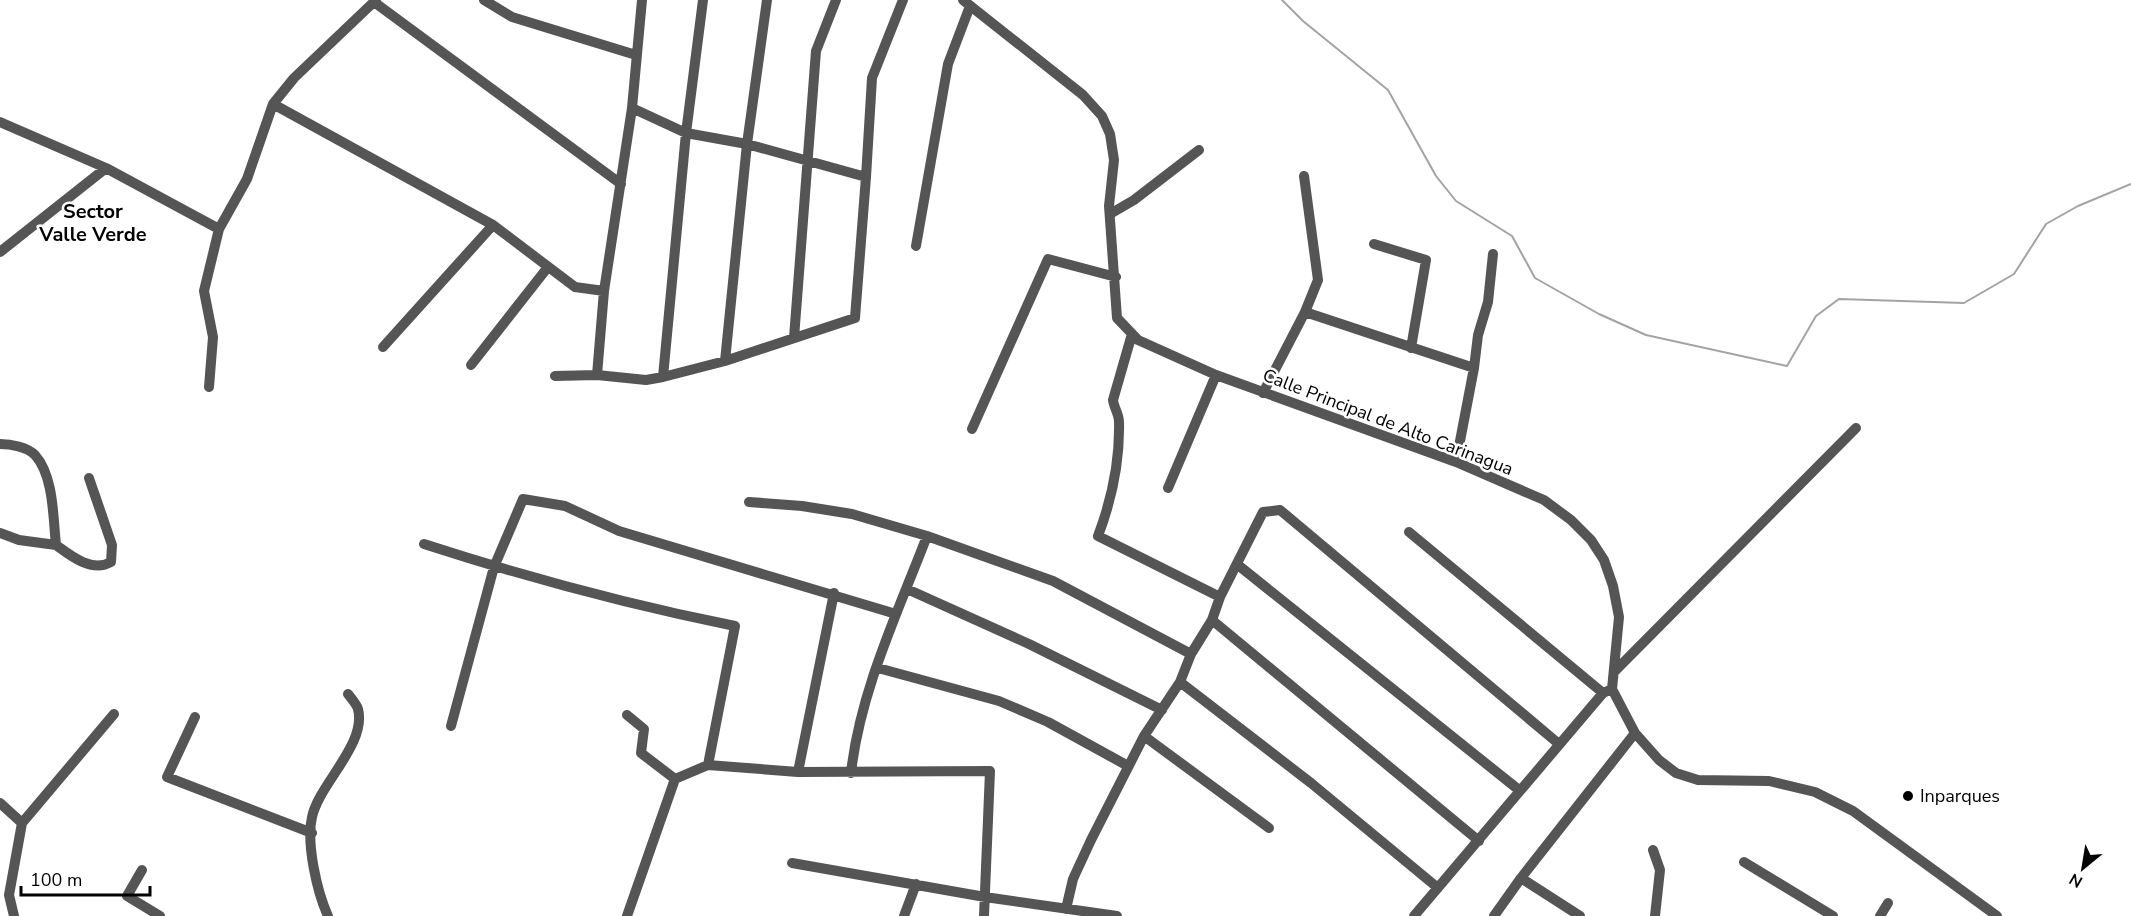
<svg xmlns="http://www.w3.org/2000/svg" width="2131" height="916" viewBox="0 0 2131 916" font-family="'Nunito Sans',sans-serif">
	<rect width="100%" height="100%" fill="#fff"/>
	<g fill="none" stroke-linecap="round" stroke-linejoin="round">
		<path stroke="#a3a3a3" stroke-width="2" d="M1282,0L1303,21L1388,90L1436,176L1456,201L1512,236L1535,278L1599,314L1646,335L1787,366L1816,316L1839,299L1964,303L2014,274L2046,224L2078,206L2131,184"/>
		<path stroke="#555" stroke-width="10" d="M484,0L512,17L636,55
			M963,0L1083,95L1102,116L1110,134L1114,160L1109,206L1117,318L1138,340L1216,375L1456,462L1544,500L1571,520L1591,540L1604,560L1613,586L1619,617L1612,689L1635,733L1659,760L1676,773L1698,780L1769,781L1815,792L1853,811L1997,916
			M374,2L621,184
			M273,104L493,225L575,287L604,291
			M632,108L686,133L747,144L866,177L872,78L903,0
			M0,122L106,168
			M1304,176L1318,280L1305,312
			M1110,214L1134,200L1199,150
			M1374,244L1426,260L1411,348
			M916,246L948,64L970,6
			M0,252L106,168L219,229L247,179L273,104L294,78L376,0
			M1132,334L1113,400C1114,408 1119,414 1119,422C1120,462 1112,499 1098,536L1220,597
			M794,338L816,51L836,0
			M383,347L493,225
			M725,361L747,144L767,0
			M471,365L548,267
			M1474,368L1478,335L1488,302L1493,254
			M597,375L604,291L632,108L642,0
			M555,376L597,375L646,380L663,377L725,361L855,318L866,177
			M663,377L686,133L703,0
			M209,387L213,337L204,291L219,229
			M1263,393L1305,312L1474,368L1456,462
			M972,429L1048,259L1116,277
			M0,444C11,444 27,447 35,455C54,476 53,518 56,545L19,540L0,533
			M1168,488L1216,375
			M749,502L802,506L852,514L927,536L1053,581L1191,654
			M1409,532L1603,693
			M424,544C526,577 630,605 735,626L708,765
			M56,545C71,556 92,573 111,562L112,545L89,478
			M1238,565L1519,790
			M907,589L1029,644L1162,710
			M1212,620L1479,841
			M878,668L999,701L1048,722L1128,766
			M1614,672L1856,428
			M1180,682L1311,783L1438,888
			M627,715L644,729L641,753L675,779
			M195,717L167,777L312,833
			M451,726L494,567L523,499L565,506L619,531L896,614
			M1144,736L1269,828
			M798,772L834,593
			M851,773C860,691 898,612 927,536
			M0,803L22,823L9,895L14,916
			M22,823L114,714
			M1653,850L1660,870L1655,916
			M1744,862L1833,916
			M792,863L985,897L1117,916
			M142,870L127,896L160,916
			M1521,878L1580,916
			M1066,909L1073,879L1091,840L1144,736L1180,682L1191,654L1212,620L1220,597L1263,512L1280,510L1559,744
			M328,916C317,892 306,843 312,817C319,784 367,744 358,709C357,705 351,698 348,694
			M627,916L675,779L708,765L798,772L990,771L984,916
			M904,916L916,884
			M1414,916L1603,693L1612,689
			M1494,916L1521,878L1635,733
			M1880,916L1888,903"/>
	</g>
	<circle fill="#000" stroke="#fff" stroke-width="2" cx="1908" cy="796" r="6"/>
	<g text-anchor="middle" stroke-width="5" stroke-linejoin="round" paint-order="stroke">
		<g font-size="18" fill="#000" stroke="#fff">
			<text transform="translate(1388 422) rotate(21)" y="6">Calle Principal de Alto Carinagua</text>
		</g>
		<g font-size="18" fill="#000" stroke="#fff" text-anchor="start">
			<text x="1920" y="802">Inparques</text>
		</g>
		<g font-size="20" font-weight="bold" fill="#000" stroke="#fff">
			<text x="93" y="218">Sector<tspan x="93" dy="23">Valle Verde</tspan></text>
		</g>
	</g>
	<g transform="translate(2083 868) rotate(210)" stroke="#ffffff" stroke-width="4.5" paint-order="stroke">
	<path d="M0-4.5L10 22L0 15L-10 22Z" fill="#000000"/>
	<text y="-9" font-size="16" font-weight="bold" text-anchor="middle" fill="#000000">N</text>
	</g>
	<path d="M21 886v9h129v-9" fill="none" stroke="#000000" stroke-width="3"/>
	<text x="30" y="886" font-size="18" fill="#000000" stroke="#ffffff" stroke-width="4.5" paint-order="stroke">100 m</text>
</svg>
